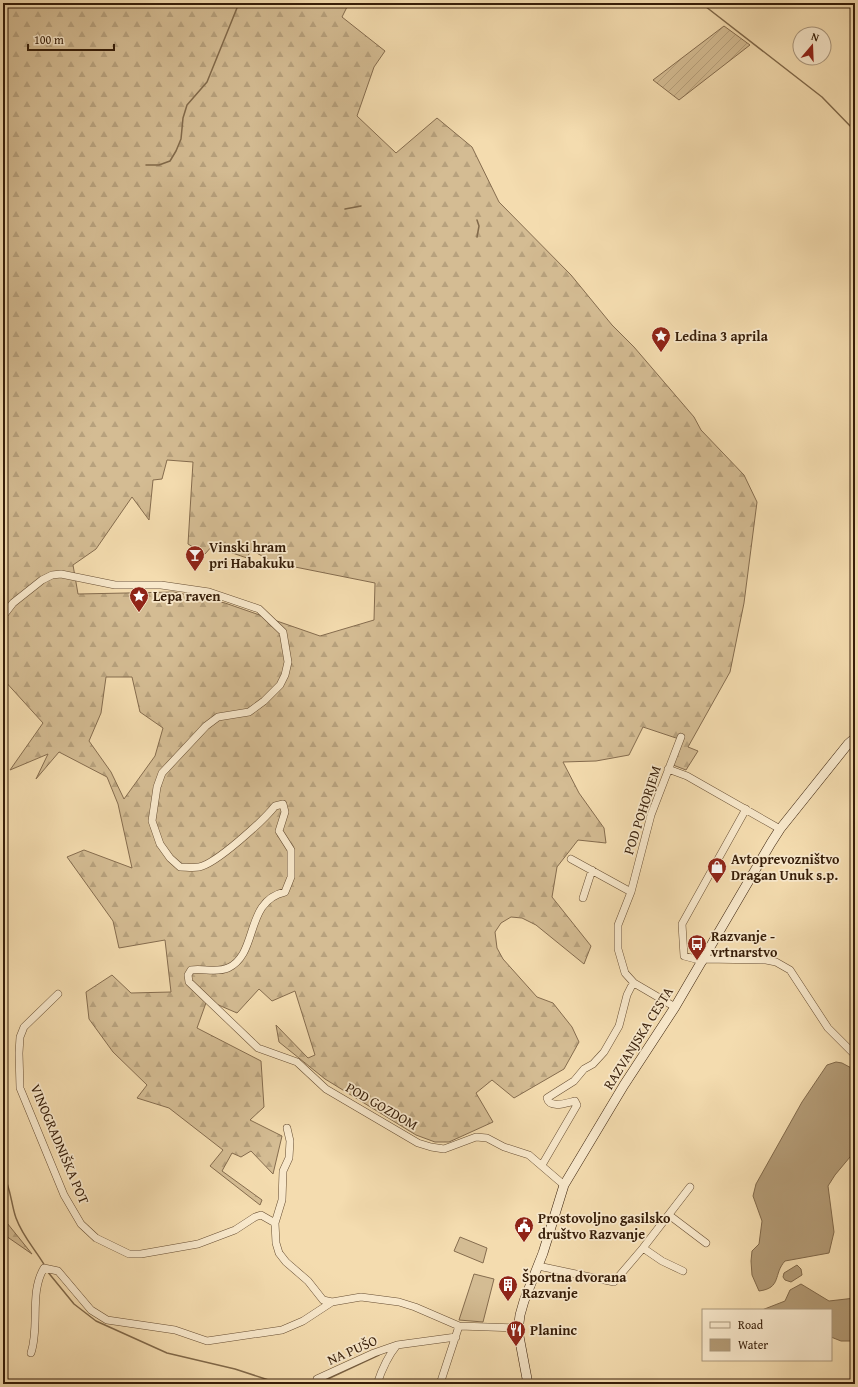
<svg xmlns="http://www.w3.org/2000/svg" width="858" height="1387" viewBox="0 0 858 1387" font-family="'Gentium Book Plus',serif">
	<defs>
		<pattern id="forest-firs" width="22" height="20" patternUnits="userSpaceOnUse"><rect width="22" height="20" fill="#d4bc93"/><path d="M5 1l3.5 6h-7zM16 11l3.5 6h-7z" fill="#b7a17d"/></pattern>
		<pattern id="garden-furrows" width="10" height="10" patternUnits="userSpaceOnUse"><rect width="10" height="10" fill="#d4bc93"/><path d="M-1 1l2-2M0 10L10 0M9 11l2-2" fill="none" stroke="#b7a17d"/></pattern>
	</defs>
	<rect width="100%" height="100%" fill="#f4dcaf"/>
	<filter id="stains"><feTurbulence type="fractalNoise" baseFrequency=".005" numOctaves="4"/><feColorMatrix values="0 0 0 0 .2 0 0 0 0 .09 0 0 0 0 .02 0 0 0 .5 -.17"/></filter>
	<radialGradient id="worn" r=".72"><stop offset=".6" stop-color="#630" stop-opacity="0"/><stop offset="1" stop-color="#630" stop-opacity=".3"/></radialGradient>
	<path fill="url(#forest-firs)" stroke="#856c4e" fill-rule="evenodd" d="M3,3H349L342,17L385,51L374,67L357,116L396,153L437,118L472,147L499,202L571,275L612,325L634,347L694,417L701,430L744,475L757,502L744,603L730,672L688,747L698,751L686,770L673,765L682,740L643,727L629,755L596,761L563,762L579,793L604,828L606,843L578,840L557,867L552,897L591,946L584,964L536,925L522,918L511,917L501,923L495,932L497,948L503,959L537,997L553,1003L572,1027L579,1042L564,1069L514,1098L492,1080L476,1093L493,1122L449,1142H435L416,1135L325,1079L279,1042L276,1025L308,1058L315,1055L295,991L272,1001L259,989L237,1013L207,1000L197,1028L261,1061L264,1107L250,1120L282,1136L273,1174L251,1151L241,1157L232,1153L222,1171L262,1200L260,1205L210,1166L223,1150L169,1108L137,1098L147,1085L113,1052L89,1019L86,992L112,975L131,993L171,992L165,940L119,948L113,921L67,857L84,850L132,868L118,804L107,777L59,752L36,779L48,754L10,770L43,723L3,679ZM167,460L193,462L188,544L205,554L212,546L247,558L251,550L275,563L375,583L374,620L320,636L225,603L174,592L78,594L73,565L96,549L132,497L149,520L153,480L162,479ZM106,677H132L140,712L163,728L155,756L124,799L111,772L89,741L101,713Z
		M3,1218L32,1254L6,1236L3,1238Z"/>
	<path fill="url(#garden-furrows)" stroke="#856c4e" d="M724,26L750,45L679,100L653,80Z"/>
	<path fill="#d4bc93" stroke="#856c4e" d="M460,1237L487,1248L483,1263L454,1251Z
		M474,1274L494,1279L483,1322L459,1320Z"/>
	<path fill="#b39b76" stroke="#81694a" d="M836,1062L842,1063L855,1070V1151L835,1175L828,1186L834,1232L829,1253L785,1261C773,1274 782,1288 759,1291L752,1275L751,1261L752,1251L759,1244L762,1221L753,1196L756,1184L802,1102L827,1065Z
		M797,1265L801,1269L802,1275L791,1282L785,1280L783,1277L784,1273Z
		M801,1284L829,1301L855,1298V1341H841L831,1337V1310H762L785,1301L790,1290Z"/>
	<g fill="none" stroke-linecap="round" stroke-linejoin="round">
		<path stroke="#81694a" stroke-width="1.5" d="M701,3L822,97L855,131
			M146,165H159L170,161L176,151L181,139L183,118L187,105L207,82L239,3
			M345,209L361,206
			M477,237L479,226L477,220
			M3,1174C11,1188 11,1204 16,1218C23,1237 35,1249 45,1266
			M47,1271L74,1304L96,1321L167,1353L235,1369L281,1384
			M317,1384L379,1355"/>
		<defs>
			<path id="street" d="M3,616L13,603L42,580L52,575L61,574L115,585H161L209,592L259,609L283,632L288,662L285,675L280,685L264,701L249,712L218,717L206,726L162,773L157,787L152,821L160,844L170,858L180,867C186,867 193,868 199,867C216,864 264,820 275,806L283,804L285,812L279,831L291,850V877L285,892C244,901 259,954 228,968C217,973 203,968 191,970L188,975L189,982L258,1048L297,1062L326,1089L418,1143L431,1147L444,1149L476,1137L487,1138L504,1147L529,1155L564,1185
				M668,769L687,776L780,829
				M571,859L631,892
				M583,898L592,870
				M704,959L766,960L776,962L790,970L828,1028L855,1055
				M703,961L684,956L682,924L746,809
				M58,994L24,1027L20,1037L19,1053L20,1088L64,1195L81,1224L96,1238L129,1254H141L198,1244L235,1230L255,1217L261,1215L275,1223L276,1243L279,1253L286,1262L308,1281L323,1300L332,1302
				M675,1007L634,983L625,973L618,949V925L631,892L651,815L681,737
				M542,1165L577,1105L575,1101C566,1103 550,1109 547,1098L574,1081L584,1069L593,1064L604,1052L619,1026L627,995L631,987L634,983
				M669,1215L706,1243
				M275,1223L282,1200L283,1171L289,1158L290,1141L287,1128
				M643,1248L662,1261L683,1271
				M538,1266L614,1282L643,1248L690,1187
				M31,1353C40,1326 29,1293 44,1268L58,1271L91,1310L107,1320L175,1330L207,1341L282,1330L303,1321L332,1302L361,1297L399,1302L415,1307L459,1326L515,1328L518,1331
				M317,1379L374,1353L397,1345
				M377,1384C382,1369 387,1357 397,1345L456,1337
				M440,1384L459,1326"/>
			<path id="secondary" d="M528,1384L518,1331L520,1315L524,1301L543,1253L564,1185L624,1085L675,1007L771,843L780,829L848,744L855,738"/>
		</defs>
		<use href="#street" stroke="#664d32" stroke-width="8"/>
		<use href="#secondary" stroke="#361d08" stroke-width="10"/>
		<use href="#street" stroke="#f8e8cb" stroke-width="7"/>
		<use href="#secondary" stroke="#f8e8cb" stroke-width="9"/>
	</g>
	<defs>
		<symbol id="sight-pin" viewBox="-11 -11 22 30"><path d="M0 17L-7.5 6A9.5 9.5 0 1 1 7.5 6Z" fill="#8f2418" stroke="#f8e8cb"/><path d="M0-6L1.8-2.2L6-1.7L2.9 1.2L3.7 5.4L0 3.3L-3.7 5.4L-2.9 1.2L-6-1.7L-1.8-2.2Z" fill="#fff"/></symbol>
		<symbol id="bar-pin" viewBox="-11 -11 22 30"><path d="M0 17L-7.5 6A9.5 9.5 0 1 1 7.5 6Z" fill="#8f2418" stroke="#f8e8cb"/><path d="M-6-5H6L.8 .8V4.5H3.5V6h-7V4.5H-.8V.8Z" fill="#fff"/></symbol>
		<symbol id="shop-pin" viewBox="-11 -11 22 30"><path d="M0 17L-7.5 6A9.5 9.5 0 1 1 7.5 6Z" fill="#8f2418" stroke="#f8e8cb"/><path d="M-5-2.5h2.3a2.7 3.5 0 0 1 5.4 0H5L5.5 6h-11ZM-1.5-2.5h3a1.5 2.3 0 0 0-3 0Z" fill="#fff"/></symbol>
		<symbol id="bus-pin" viewBox="-11 -11 22 30"><path d="M0 17L-7.5 6A9.5 9.5 0 1 1 7.5 6Z" fill="#8f2418" stroke="#f8e8cb"/><path d="M-5-6H5V4H4V6H2V4H-2V6H-4V4H-5ZM-3.5-4V0h7V-4ZM-3.5 1.2v1.5H-2V1.2ZM2 1.2v1.5H3.5V1.2Z" fill="#fff"/></symbol>
		<symbol id="civic-pin" viewBox="-11 -11 22 30"><path d="M0 17L-7.5 6A9.5 9.5 0 1 1 7.5 6Z" fill="#8f2418" stroke="#f8e8cb"/><path d="M-.6-6.5H3V-4.5H.6V-3L4-1V1h2V6H-6V1h2V-1L-.6-3ZM-1.2 2.5V6h2.4V2.5Z" fill="#fff"/></symbol>
		<symbol id="building-pin" viewBox="-11 -11 22 30"><path d="M0 17L-7.5 6A9.5 9.5 0 1 1 7.5 6Z" fill="#8f2418" stroke="#f8e8cb"/><path d="M-4-6H4V6H1V3H-1V6H-4ZM-2.5-4.3h1.7v1.8h-1.7ZM.8-4.3h1.7v1.8H.8ZM-2.5-1h1.7V.8h-1.7ZM.8-1h1.7V.8H.8Z" fill="#fff"/></symbol>
		<symbol id="restaurant-pin" viewBox="-11 -11 22 30"><path d="M0 17L-7.5 6A9.5 9.5 0 1 1 7.5 6Z" fill="#8f2418" stroke="#f8e8cb"/><path d="M-5-6h1v4h1v-4h1v4h1v-4h1v5L-1.5 .5V6h-2V.5L-5-1ZM5-6V6H3V1.5H1.5Q1.5-4 5-6Z" fill="#fff"/></symbol>
	</defs>
	<g fill-rule="evenodd">
		<use href="#sight-pin" x="650" y="325" width="22" height="30"/>
		<use href="#bar-pin" x="184" y="544" width="22" height="30"/>
		<use href="#sight-pin" x="128" y="585" width="22" height="30"/>
		<use href="#shop-pin" x="706" y="856" width="22" height="30"/>
		<use href="#bus-pin" x="686" y="933" width="22" height="30"/>
		<use href="#civic-pin" x="513" y="1215" width="22" height="30"/>
		<use href="#building-pin" x="497" y="1274" width="22" height="30"/>
		<use href="#restaurant-pin" x="505" y="1319" width="22" height="30"/>
	</g>
	<g text-anchor="middle" stroke-width="3.5" stroke-linejoin="round" paint-order="stroke">
		<g font-size="14" font-weight="bold" fill="#361d08" stroke="#f8e8cb" text-anchor="start">
			<text x="675" y="341">Ledina 3 aprila</text>
			<text x="209" y="552">Vinski hram<tspan x="209" dy="16">pri Habakuku</tspan></text>
			<text x="153" y="601">Lepa raven</text>
			<text x="731" y="864">Avtoprevozništvo<tspan x="731" dy="16">Dragan Unuk s.p.</tspan></text>
			<text x="711" y="941">Razvanje -<tspan x="711" dy="16">vrtnarstvo</tspan></text>
			<text x="538" y="1223">Prostovoljno gasilsko<tspan x="538" dy="16">društvo Razvanje</tspan></text>
			<text x="522" y="1282">Športna dvorana<tspan x="522" dy="16">Razvanje</tspan></text>
			<text x="530" y="1335">Planinc</text>
		</g>
		<g font-size="14" fill="#361d08" stroke="#f8e8cb">
			<text transform="translate(642 810) rotate(-72)" y="5">POD POHORJEM</text>
			<text transform="translate(638 1038) rotate(-58)" y="5">RAZVANJSKA CESTA</text>
			<text transform="translate(382 1106) rotate(30)" y="5">POD GOZDOM</text>
			<text transform="translate(60 1144) rotate(67)" y="5">VINOGRADNIŠKA POT</text>
			<text transform="translate(352 1350) rotate(-24)" y="5">NA PUŠO</text>
		</g>
	</g>
	<rect width="858" height="1387" fill="none" stroke="#f4dcaf" stroke-width="16"/>
	<rect x="4" y="4" width="850" height="1379" fill="none" stroke="#361d08" stroke-width="2"/>
	<rect x="8" y="8" width="842" height="1371" fill="none" stroke="#361d08"/>
	<rect x="702" y="1309" width="130" height="52" fill="#f8e8cb" stroke="#aa977d"/>
	<rect x="710" y="1322" width="20" height="6" fill="#f8e8cb" stroke="#aa977d"/>
	<text x="738" y="1329" font-size="12" fill="#361d08">Road</text>
	<rect x="710" y="1339" width="20" height="12" fill="#b39b76" stroke="#aa977d"/>
	<text x="738" y="1349" font-size="12" fill="#361d08">Water</text>
	<g transform="translate(812 46) rotate(19)"><circle r="19" fill="#f8e8cb" stroke="#aa977d"/>
	<path d="M0-3L7 15L0 10L-7 15Z" fill="#8f2418"/>
	<text y="-6" font-size="11" font-weight="bold" text-anchor="middle" fill="#361d08">N</text>
	</g>
	<path d="M28 44v6h86v-6" fill="none" stroke="#361d08" stroke-width="2"/>
	<text x="34" y="44" font-size="12" fill="#361d08" stroke="#f8e8cb" stroke-width="3" paint-order="stroke">100 m</text>
	<rect width="100%" height="100%" filter="url(#stains)"/>
	<rect width="100%" height="100%" fill="url(#worn)"/>
</svg>
